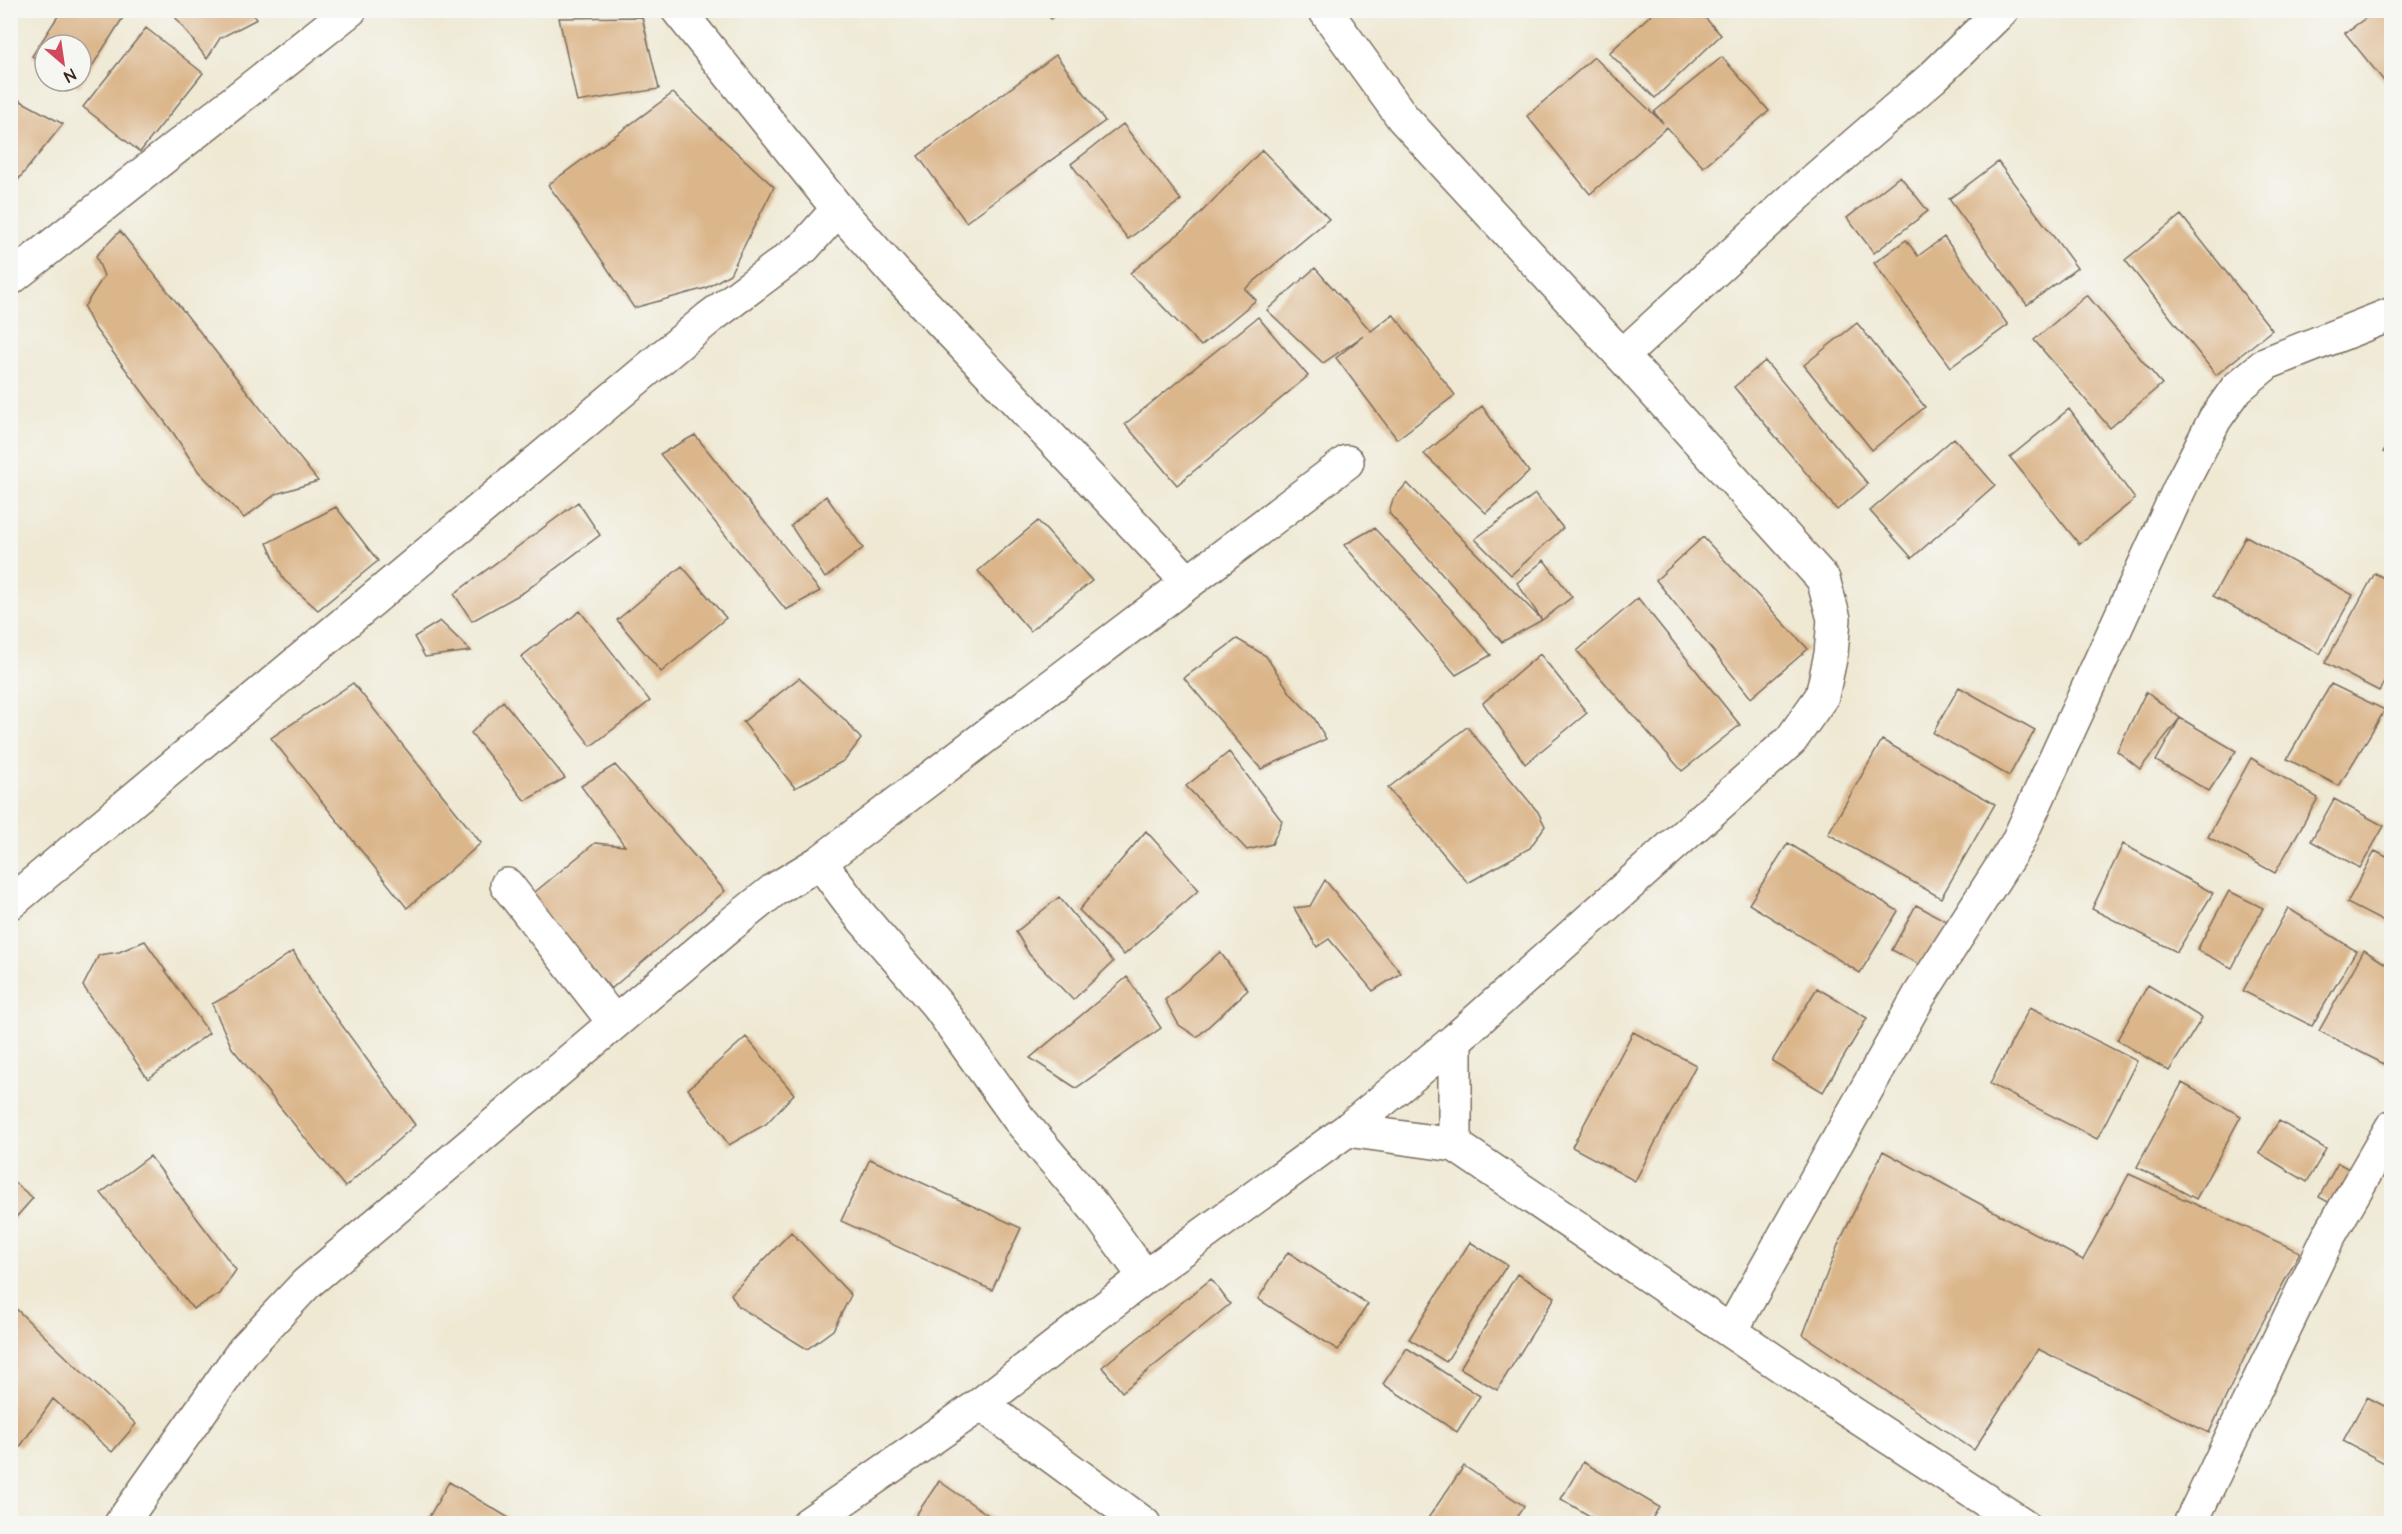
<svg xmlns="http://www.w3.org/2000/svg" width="2402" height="1534" viewBox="0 0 2402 1534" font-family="'Architects Daughter',sans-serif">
	<rect width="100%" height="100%" fill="#f6f6f2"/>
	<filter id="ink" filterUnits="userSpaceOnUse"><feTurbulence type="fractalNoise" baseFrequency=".0167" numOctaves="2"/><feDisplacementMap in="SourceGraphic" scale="12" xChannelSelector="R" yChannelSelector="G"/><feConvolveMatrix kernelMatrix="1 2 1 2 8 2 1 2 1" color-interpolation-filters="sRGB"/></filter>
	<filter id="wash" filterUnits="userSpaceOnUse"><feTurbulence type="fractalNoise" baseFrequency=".008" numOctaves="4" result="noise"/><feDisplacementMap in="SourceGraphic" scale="24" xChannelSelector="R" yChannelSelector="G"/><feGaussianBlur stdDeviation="1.35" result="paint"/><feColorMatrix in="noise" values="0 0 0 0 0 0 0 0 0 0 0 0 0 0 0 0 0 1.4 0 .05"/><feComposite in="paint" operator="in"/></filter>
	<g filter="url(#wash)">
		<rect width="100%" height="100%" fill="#efe9d4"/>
		<g id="blocks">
			<path fill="#dbb68b" d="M62,10H115L124,16L79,87L70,81H81V45H45V65L32,56Z
				M170,10H248L257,19L220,38L207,59Z
				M1043,10H1060L1051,19Z
				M1656,10H1698L1721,35L1655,98L1609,53Z
				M2377,10H2392V91L2345,33Z
				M642,17L659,89L577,102L559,18Z
				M146,28L203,73L140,152L83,107Z
				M1056,55L1105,121L966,222L918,156Z
				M1594,57L1663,123L1654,112L1722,57L1769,111L1703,167L1667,127L1590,194L1527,116Z
				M673,93L774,187L730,274L706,288L634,308L578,225L548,185Z
				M10,95L63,124L10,190Z
				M1123,124L1181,200L1128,239L1071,164Z
				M1262,150L1329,219L1245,289L1256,300L1201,346L1130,273L1187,227Z
				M1998,162L2077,268L2027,305L1949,199Z
				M1900,176L1928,211L1874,253L1847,218Z
				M2181,215L2272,330L2216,375L2125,260Z
				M120,231L318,481L276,494L244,518L198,471L174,434L94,327L84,307L104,276L96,256Z
				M1944,237L2008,325L1951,367L1874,263L1906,240L1918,256Z
				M1315,268L1371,331L1393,314L1455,395L1397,439L1336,358L1363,336L1323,363L1267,310Z
				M2087,295L2162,384L2110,428L2034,340Z
				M1258,317L1308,376L1177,485L1125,424Z
				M1857,323L1925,407L1872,450L1804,365Z
				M1765,361L1868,484L1837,510L1734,387Z
				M1482,406L1529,472L1486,513L1424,454Z
				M2069,409L2135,499L2079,544L2010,457Z
				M695,435L820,591L786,610L660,454Z
				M1954,438L1995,485L1912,558L1870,511Z
				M2392,438V457L2383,452Z
				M1407,483L1542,620L1517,583L1544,560L1572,597L1542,620L1502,642L1389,513L1393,499Z
				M1535,494L1563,528L1511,575L1475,539Z
				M826,496L863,548L825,578L791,526Z
				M578,502L600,535L524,592L472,621L454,594Z
				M336,507L378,561L318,610L284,580L267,543Z
				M1038,521L1092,581L1030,631L978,571Z
				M1374,528L1458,617L1491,655L1456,675L1344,545Z
				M2246,536L2353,595L2320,654L2213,596Z
				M1703,537L1808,649L1751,698L1656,580Z
				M682,566L726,618L661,672L617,620Z
				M2375,573L2392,583V670L2379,691L2325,663Z
				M1638,598L1740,725L1682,771L1577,651Z
				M580,611L650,701L591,746L521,657Z
				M440,621L471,651L425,657L414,637Z
				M1237,639L1266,656L1291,694L1314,718L1326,739L1261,769L1184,678Z
				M1540,654L1587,713L1525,764L1483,703Z
				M799,678L844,719L861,739L845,760L795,788L743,722Z
				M353,683L481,843L407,908L271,738Z
				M2331,684L2385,710L2339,786L2287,759Z
				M1959,687L2035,730L2009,776L1933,733Z
				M2146,692L2180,718L2140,769L2117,751Z
				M503,701L565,778L525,801L471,733Z
				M2180,718L2236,751L2209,791L2156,761Z
				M1467,727L1538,812L1545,826L1530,848L1468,883L1388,788Z
				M1882,740L1995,804L1941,898L1828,834Z
				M1229,752L1282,821L1272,844L1247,850L1186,786Z
				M2251,758L2318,798L2275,873L2208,837Z
				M615,765L725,891L611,989L530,896L595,843L625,846L581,786Z
				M2334,799L2384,826L2360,868L2311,841Z
				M1146,831L1199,890L1124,955L1079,910Z
				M1788,843L1898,911L1860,973L1749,904Z
				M2123,844L2213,893L2177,952L2092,909Z
				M2375,851L2392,860V926L2347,903Z
				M1325,880L1401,973L1373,991L1329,939L1317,947L1294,908L1310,906Z
				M2229,891L2263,908L2232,968L2197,950Z
				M1059,897L1113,962L1073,1000L1029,954L1016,932Z
				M1916,905L1950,923L1926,968L1892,950Z
				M2288,908L2356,951L2312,1026L2243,991Z
				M145,941L209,1033L148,1079L83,986L99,955L119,952Z
				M2364,950L2392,968V1061L2388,1066L2319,1031Z
				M293,951L319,994L415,1125L345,1187L232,1048L212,1004L234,992Z
				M1220,952L1248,990L1197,1037L1179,1025L1165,1000Z
				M1127,977L1161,1028L1076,1088L1030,1058Z
				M2148,985L2202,1018L2169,1071L2117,1040Z
				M1817,988L1867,1018L1823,1092L1772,1061Z
				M2030,1007L2137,1061L2097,1139L1990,1084Z
				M1633,1032L1696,1065L1635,1181L1572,1147Z
				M746,1037L794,1094L766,1124L729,1145L688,1089Z
				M2182,1083L2241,1116L2196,1199L2137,1167Z
				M2279,1121L2326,1149L2307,1182L2259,1153Z
				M1883,1151L2083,1260L2129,1174L2300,1252L2248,1350L2209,1433L2038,1349L1974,1450L1803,1335L1838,1245Z
				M150,1156L236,1270L220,1294L193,1309L101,1193Z
				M870,1159L1021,1228L992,1290L841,1221Z
				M2338,1163L2358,1174L2339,1208L2319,1197Z
				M10,1179L33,1198L10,1224Z
				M791,1232L851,1295L833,1330L807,1349L738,1306L731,1294Z
				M1470,1242L1507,1265L1446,1362L1409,1339Z
				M1288,1252L1368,1304L1338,1350L1258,1299Z
				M1517,1274L1555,1297L1497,1390L1460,1368Z
				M1211,1279L1230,1304L1122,1392L1102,1367Z
				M10,1303L136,1424L112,1452L53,1399L20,1447L10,1440Z
				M1407,1348L1480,1396L1457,1432L1383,1384Z
				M2367,1397L2392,1410V1467L2343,1441Z
				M1583,1462L1659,1507L1649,1524H1603L1561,1499Z
				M1464,1466L1524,1506L1512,1524H1424Z
				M939,1481L1001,1524H910Z
				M449,1482L509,1518L506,1524H425Z"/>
		</g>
	</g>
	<g filter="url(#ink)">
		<use href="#blocks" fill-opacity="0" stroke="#7a6d5e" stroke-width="1.5"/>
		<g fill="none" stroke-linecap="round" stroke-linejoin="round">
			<defs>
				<path id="street" d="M678,10L838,209L895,273L1188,582
					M10,279L350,10
					M1622,356L1796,196L1933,77L2002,10
					M820,862L858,913L939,1007L1019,1119L1094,1207L1145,1277
					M507,885L614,1022
					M10,903L709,318L804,247L838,209
					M1455,1040V1145
					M1347,1130L1455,1145L1844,1408L2022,1524
					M1731,1331L1919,996L2017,843L2183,481L2215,419L2237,388L2267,363L2392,314
					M981,1404L1144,1524
					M121,1524L244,1350L306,1284L729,926L774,890L820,862L1347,462
					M808,1524L981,1404L1145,1277L1347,1130L1455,1040L1791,740L1822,696L1831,654L1834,619L1823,579L1622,356L1403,118L1325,10
					M2190,1524L2330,1234L2392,1127"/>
			</defs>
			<use href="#street" stroke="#7a6d5e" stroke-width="36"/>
			<use href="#street" stroke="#fff" stroke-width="33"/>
		</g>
	</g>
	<rect width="2402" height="1534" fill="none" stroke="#f6f6f2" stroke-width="36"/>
	<g transform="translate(63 63) rotate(151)"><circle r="28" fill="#f6f6f2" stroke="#aba49d" stroke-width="1.5"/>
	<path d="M0-4.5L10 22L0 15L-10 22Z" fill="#d1495b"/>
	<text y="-9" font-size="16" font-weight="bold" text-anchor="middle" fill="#3b2a1e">N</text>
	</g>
</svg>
